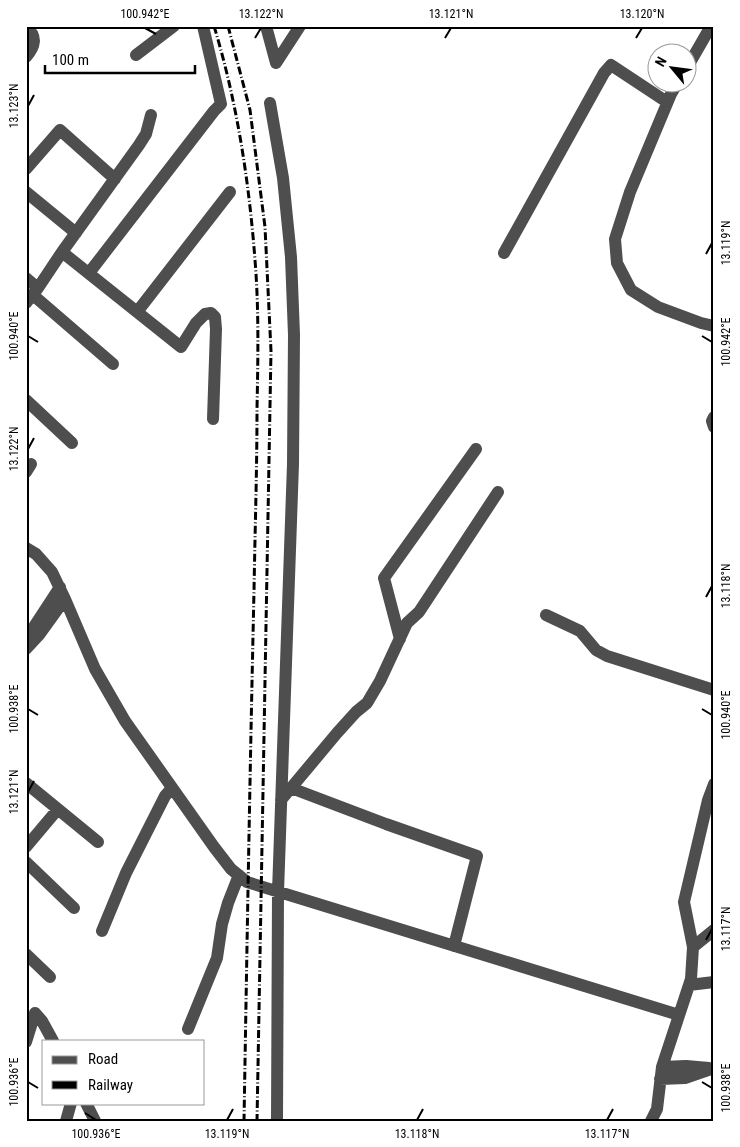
<svg xmlns="http://www.w3.org/2000/svg" width="740" height="1147" viewBox="0 0 740 1147" font-family="'Roboto Condensed',sans-serif">
	<rect width="100%" height="100%" fill="#fff"/>
	<g fill="none" stroke-linecap="round" stroke-linejoin="round">
		<path stroke="#4e4e4e" stroke-width="12" d="M266,26L276,63
			M26,27C38,36 35,47 26,57
			M136,55L174,26
			M276,63L300,26
			M688,66L711,26
			M678,82L671,94L630,192L615,239L617,263L631,290L658,307L701,323L714,326
			M270,103L283,178L291,257L294,335L293,464L278,892L277,1121
			M26,169L60,130L115,179
			M26,192L76,233
			M62,252L181,347L196,323L205,314L211,313L215,317L216,329L213,419
			M504,253L604,73L611,65L667,102
			M89,273L214,111L221,104L203,26
			M26,278L38,288
			M33,295L113,364
			M26,303L38,288L62,252L139,145L146,134L151,115
			M137,312L230,192
			M26,400L72,443
			M714,417L712,421L714,427
			M26,472L31,464
			M26,548L36,554L52,572L65,599L95,669L125,721L214,847L231,869L247,882L679,1015
			M546,615L580,631L596,650L607,656L714,690
			M26,639L60,587
			M400,639L384,578L476,449
			M26,649L39,635L65,599
			M26,783L98,842
			M291,788L386,824L477,856L454,946
			M281,800L337,733L356,712L367,703L380,681L407,623L419,612L498,492
			M26,847L58,809
			M26,862L74,908
			M102,931L126,873L165,796L172,788
			M693,947L714,930
			M26,954L50,977
			M689,985L714,982
			M35,1013L42,1021L53,1041
			M188,1029L217,958L222,924L228,903L239,875
			M26,1042L35,1013
			M662,1067L686,1066L709,1068
			M660,1079L685,1078L714,1068
			M86,1103L95,1121
			M66,1121L71,1103
			M651,1121L657,1109L662,1067L691,979L693,947L684,902L708,800L714,784"/>
		<path stroke="#000" stroke-width="3" stroke-dasharray="8 2.5 1 2.5" stroke-linecap="butt" d="M214,26C237,102 249,181 255,260C259,309 258,359 257,409C257,469 255,530 254,591C250,767 247,944 244,1121
			M228,26L250,110L265,227L271,351L257,1121"/>
	</g>
	<path fill="none" stroke="#000" stroke-width="2" d="M145,28L156,34M255,38L261,28M445,38L451,28M636,38L642,28M28,106L34,95M706,254L712,243M28,336L38,342M702,336L712,342M28,449L34,438M706,597L712,586M28,709L38,715M702,709L712,715M28,792L34,781M706,940L712,929M28,1082L38,1088M702,1082L712,1088M85,1113L96,1120M227,1120L233,1109M417,1120L423,1109M607,1120L613,1109"/>
	<rect width="740" height="1147" fill="none" stroke="#ffffff" stroke-width="55"/>
	<rect x="42" y="1040" width="162" height="65" fill="#ffffff" stroke="#999999"/>
	<rect x="52" y="1056" width="25" height="8" fill="#4e4e4e" stroke="#999999"/>
	<text x="88" y="1064" font-size="15" fill="#000000">Road</text>
	<rect x="52" y="1081" width="25" height="8" fill="#000000" stroke="#999999"/>
	<text x="88" y="1090" font-size="15" fill="#000000">Railway</text>
	<g transform="translate(672 68) rotate(299)"><circle r="24" fill="#ffffff" stroke="#999999"/>
	<path d="M0-4L9 19L0 12L-9 19Z" fill="#000000"/>
	<text y="-8" font-size="14" font-weight="bold" text-anchor="middle" fill="#000000">N</text>
	</g>
	<path d="M45 65v8h150v-8" fill="none" stroke="#000000" stroke-width="2.5"/>
	<text x="52" y="65" font-size="15" fill="#000000" stroke="#ffffff" stroke-width="4" paint-order="stroke">100 m</text>
	<rect x="28" y="28" width="684" height="1092" fill="none" stroke="#000" stroke-width="2"/>
	<g font-size="12" text-anchor="middle" fill="#000">
		<text x="145" y="18">100.942°E</text>
		<text x="261" y="18">13.122°N</text>
		<text x="451" y="18">13.121°N</text>
		<text x="642" y="18">13.120°N</text>
		<text transform="translate(14 106) rotate(-90)" y="4">13.123°N</text>
		<text transform="translate(726 243) rotate(-90)" y="4">13.119°N</text>
		<text transform="translate(14 336) rotate(-90)" y="4">100.940°E</text>
		<text transform="translate(726 342) rotate(-90)" y="4">100.942°E</text>
		<text transform="translate(14 449) rotate(-90)" y="4">13.122°N</text>
		<text transform="translate(726 586) rotate(-90)" y="4">13.118°N</text>
		<text transform="translate(14 709) rotate(-90)" y="4">100.938°E</text>
		<text transform="translate(726 715) rotate(-90)" y="4">100.940°E</text>
		<text transform="translate(14 792) rotate(-90)" y="4">13.121°N</text>
		<text transform="translate(726 929) rotate(-90)" y="4">13.117°N</text>
		<text transform="translate(14 1082) rotate(-90)" y="4">100.936°E</text>
		<text transform="translate(726 1088) rotate(-90)" y="4">100.938°E</text>
		<text x="96" y="1138">100.936°E</text>
		<text x="227" y="1138">13.119°N</text>
		<text x="417" y="1138">13.118°N</text>
		<text x="607" y="1138">13.117°N</text>
	</g>
</svg>
